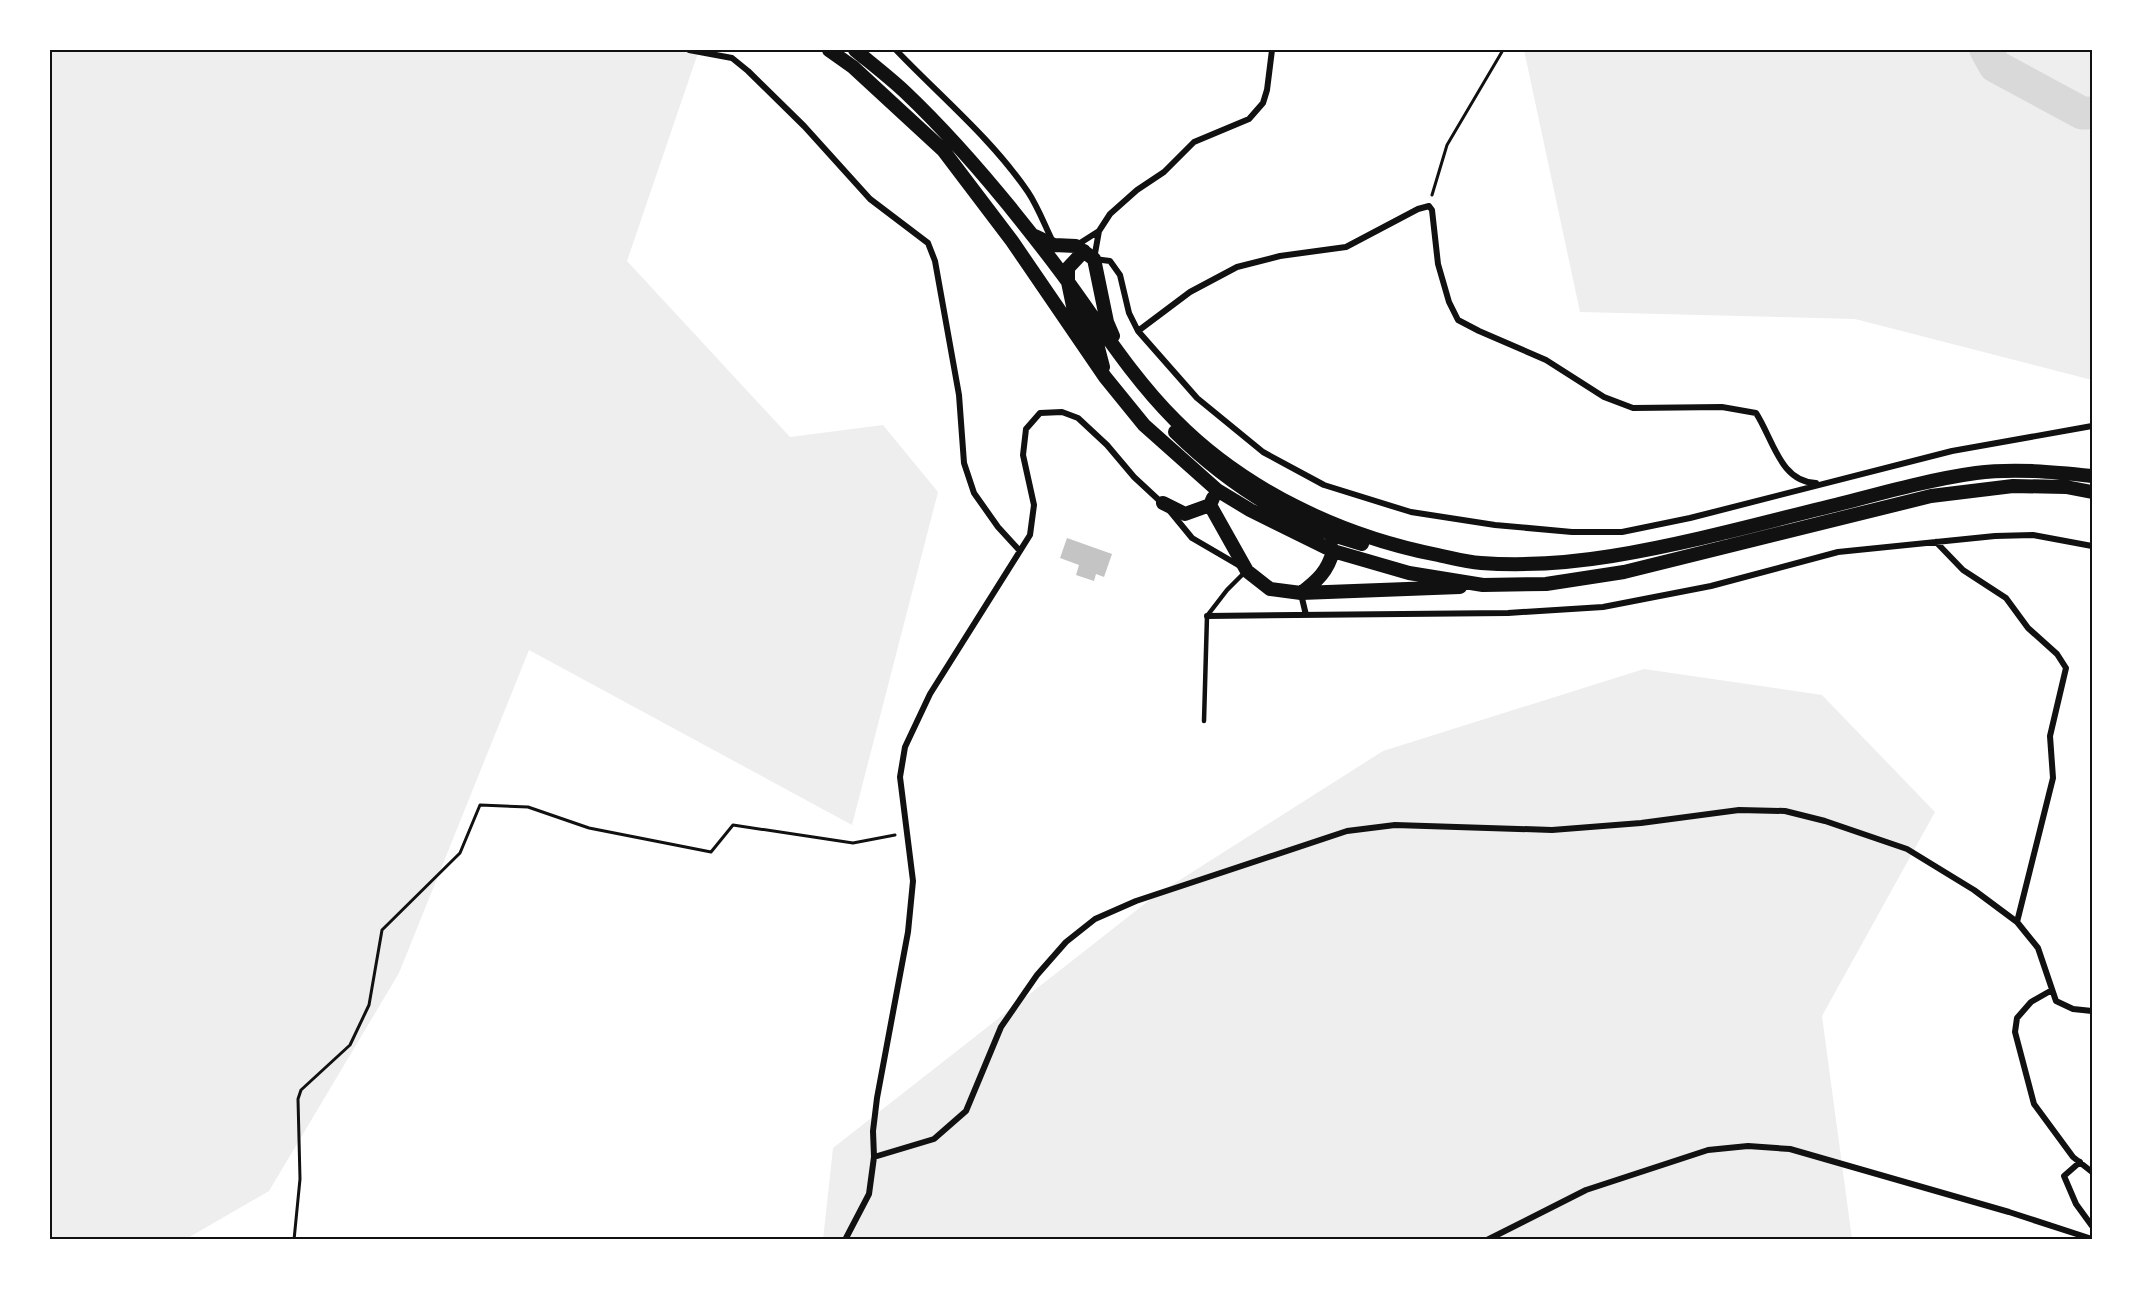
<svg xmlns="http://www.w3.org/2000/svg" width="2142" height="1289" viewBox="0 0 2142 1289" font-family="Karla,sans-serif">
	<rect width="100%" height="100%" fill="#fff"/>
	<path fill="#eee" d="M50,50H699L627,261L790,437L883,425L938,492L852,825L529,650L399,973L269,1191L186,1239H50Z
		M1524,50H2092V380L1855,319L1580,312Z
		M1644,669L1822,695L1935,812L1822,1016L1852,1239L823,1240L833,1148L1156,895L1383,751Z"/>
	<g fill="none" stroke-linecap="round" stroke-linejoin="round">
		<path stroke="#d9d9d9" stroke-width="33" d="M1986,50L1995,66L2082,113H2092"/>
	</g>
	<path fill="#c4c4c4" d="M1067,538L1112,554L1104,577L1096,574L1094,581L1076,575L1079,565L1060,558Z"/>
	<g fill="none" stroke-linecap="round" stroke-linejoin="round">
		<path stroke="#111" stroke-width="3" d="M1432,195L1447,145L1503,50
			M294,1240L300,1179L298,1099L301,1090L350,1045L369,1005L382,930L460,853L480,805L528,807L589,828L711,852L733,825L853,843L895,835"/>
		<path stroke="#111" stroke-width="4.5" d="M1204,721L1207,616L1227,590L1246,571"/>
		<path stroke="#111" stroke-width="6" d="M689,50L732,58L748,71L804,126L870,199L928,243L935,261L959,395L964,463L974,493L998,527L1020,551
			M896,50C941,97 991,138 1028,192C1038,207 1045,226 1053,242
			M1099,231L1110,214L1137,190L1164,172L1194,142L1249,119L1263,103L1267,90L1272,50
			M1077,245L1099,231L1094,259L1110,261L1120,275L1129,313L1138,331L1197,398L1263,452L1324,485L1411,512L1495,525L1572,532H1622L1690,518L1952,451L2092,426
			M1138,331L1190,292L1237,267L1280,256L1346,247L1418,209L1429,206L1432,210L1438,264L1449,302L1458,320L1479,331L1546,360L1604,397L1633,408L1722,407L1756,413C1773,439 1780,482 1816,483
			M1169,510L1192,538L1240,566
			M1936,542L1963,570L2006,598L2028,628L2057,654L2066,668L2050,736L2053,778L2017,922
			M1301,594L1306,615
			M1207,616L1508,613L1603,607L1711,586L1838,552L1995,536L2033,535L2092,546
			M2052,990L2031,1002L2017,1018L2015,1032L2034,1104L2073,1157L2092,1172
			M874,1157L934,1139L966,1111L1001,1027L1037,975L1066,942L1095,919L1136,901L1347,831L1395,825L1552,830L1641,823L1739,810L1785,811L1825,821L1907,849L1974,890L2017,922L2038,948L2056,1001L2073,1009L2092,1011
			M2080,1162L2064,1176L2076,1204L2092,1226
			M845,1240L869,1194L874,1157L873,1131L877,1098L908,932L913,881L900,777L905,747L930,694L1030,535L1034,505L1023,455L1026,429L1040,413L1062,412L1078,418L1107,445L1134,477L1162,503
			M1487,1240L1586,1190L1708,1150L1748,1146L1790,1149L2009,1212L2092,1239"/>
		<path stroke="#111" stroke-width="14" d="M829,50L853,67L943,150L1012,241L1105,377L1144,425L1217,490L1250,510L1333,551L1409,573L1483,585L1546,584L1624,572L1931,496L2013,486L2066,487L2092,492
			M855,50C872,64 889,77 905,92C963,147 1015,211 1063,275C1099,324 1131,376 1175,420C1244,490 1341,536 1438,555C1452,558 1466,562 1481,563C1524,566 1569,563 1612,556C1691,543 1769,521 1847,502C1889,491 1933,479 1976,473C2014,468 2055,472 2092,476
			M1035,236L1054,245L1076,246L1094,259L1107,322L1113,336
			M1084,251L1068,268V282L1073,306L1096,340L1103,367
			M1175,432C1227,483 1290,524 1362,544
			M1163,503L1185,514L1210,505L1213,498
			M1210,505L1247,571L1270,589L1301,593L1460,587
			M1301,593C1317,581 1328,571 1333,551L1330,545"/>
	</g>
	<rect width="2142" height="1289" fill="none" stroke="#ffffff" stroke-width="102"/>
	<rect x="51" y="51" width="2040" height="1187" fill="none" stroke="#111" stroke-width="2"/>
</svg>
